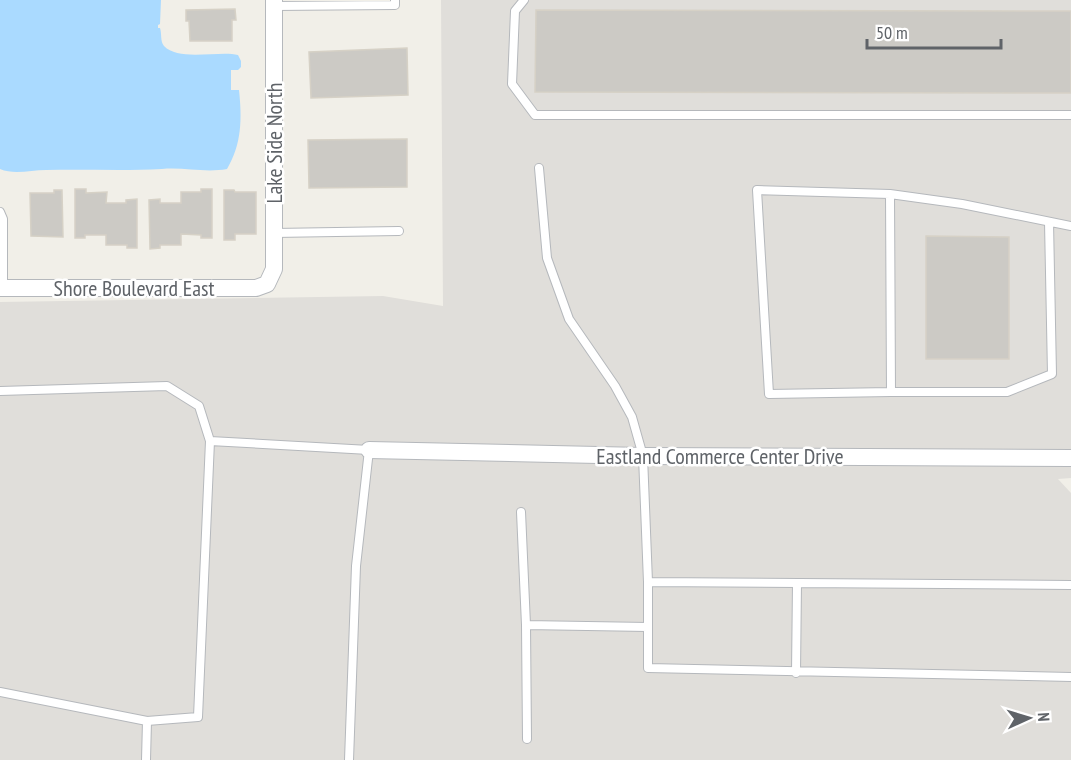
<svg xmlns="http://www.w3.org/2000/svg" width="1071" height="760" viewBox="0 0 1071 760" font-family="'PT Sans Narrow',sans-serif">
	<rect width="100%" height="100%" fill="#f1efe8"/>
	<path fill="#e0deda" d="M441,0H1071V478L1058,479L1071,493V760H0V302L383,296L443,306Z"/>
	<path fill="#aadaff" d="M0,0H161L160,24L158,25V28H160C162,34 160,41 164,46C179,62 220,50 238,55L241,61V67L238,70H231V90H239C242,118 242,144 227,169C205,173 184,167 162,169C123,171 85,169 46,170C31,170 14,175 0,169Z"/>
	<path fill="#cccac5" stroke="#d6d1c6" stroke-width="1.5" d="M235,9L236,20H232V41H190L189,21H186V10Z
		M536,10L1071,11V93L535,92Z
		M407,48L408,95L311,98L309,52Z
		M407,139V187L309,188L308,140Z
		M75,189H86V193L107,192L106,203H126V200L137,199V248H127V245H106V235H85V238H75Z
		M201,189H212V238H201V235L181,234V245H160V248L150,249L149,200L160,199V203H181V192H201Z
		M54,190H62L63,237L31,236L30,193H54Z
		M224,190H234L235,192H256V234H235V240H224Z
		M926,236L1009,237V359H926Z"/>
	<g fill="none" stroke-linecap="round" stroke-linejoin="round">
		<defs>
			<path id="service" d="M524,0L515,11L512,84L535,115H1071
				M274,6L395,5V0
				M539,168L547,258L569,319L615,386L632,417L643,456L648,582L1071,585
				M890,194L757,190L769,394L891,392
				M0,212L3,219V288
				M1049,222L1052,374L1007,392H891L890,194L962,204L1071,226
				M274,233L399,231
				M0,391L167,386L199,406L210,441
				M521,512L526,625L648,627
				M648,582V668L1071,677
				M526,625L527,739
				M796,673L797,583
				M0,692L147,721
				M146,760L147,721L198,717L210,441L369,450L356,566L349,760"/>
			<path id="minor" d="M0,288H256L267,284L274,269V0
				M369,450L643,456L1071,458"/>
		</defs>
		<use href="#service" stroke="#b5b8bc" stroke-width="10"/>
		<use href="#minor" stroke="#b5b8bc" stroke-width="18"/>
		<use href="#service" stroke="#fff" stroke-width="8"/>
		<use href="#minor" stroke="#fff" stroke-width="16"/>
	</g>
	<g text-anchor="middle" stroke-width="5" stroke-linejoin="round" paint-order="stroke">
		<g font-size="22" fill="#5f6368" stroke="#fff">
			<text transform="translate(274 143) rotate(-90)" y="8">Lake Side North</text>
			<text x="134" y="296">Shore Boulevard East</text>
			<text x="720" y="464">Eastland Commerce Center Drive</text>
		</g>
	</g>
	<g transform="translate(1029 718) rotate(86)" stroke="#ffffff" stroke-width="4.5" paint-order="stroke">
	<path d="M0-4.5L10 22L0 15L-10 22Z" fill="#5f6368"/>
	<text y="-9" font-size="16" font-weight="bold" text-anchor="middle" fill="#5f6368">N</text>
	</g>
	<path d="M867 39v9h134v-9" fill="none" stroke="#5f6368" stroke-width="3"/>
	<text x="876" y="39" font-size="18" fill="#5f6368" stroke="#ffffff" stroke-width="4.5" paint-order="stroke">50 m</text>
</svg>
